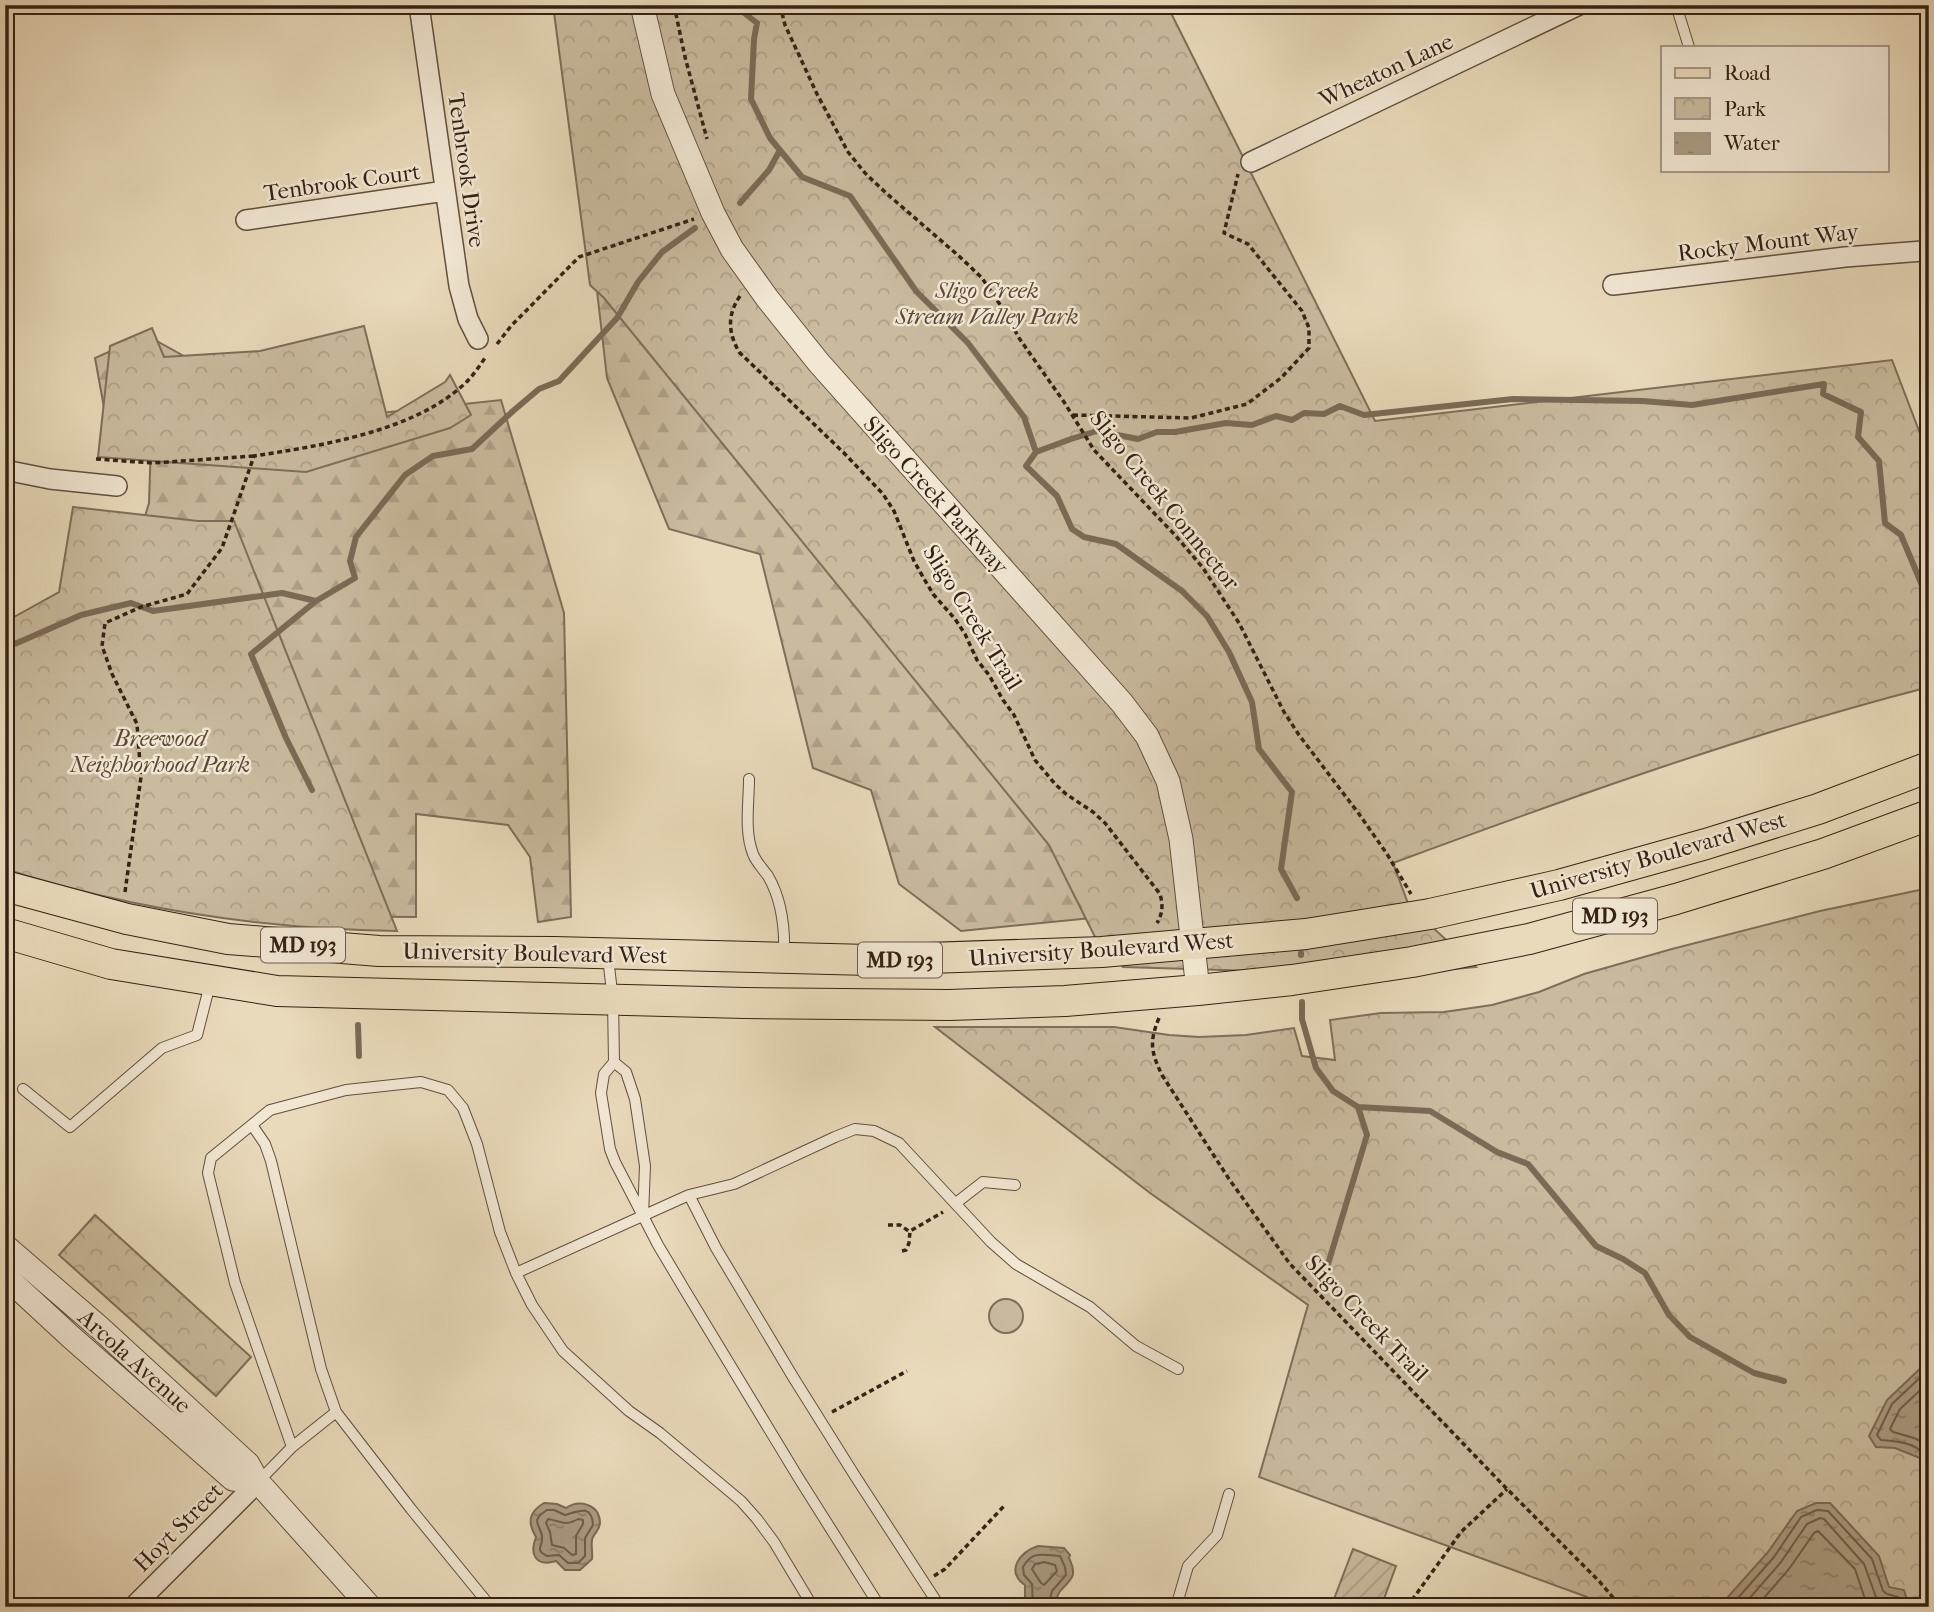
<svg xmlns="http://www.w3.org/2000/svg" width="1934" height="1612" viewBox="0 0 1934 1612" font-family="'IM FELL French Canon',serif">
	<defs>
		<pattern id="forest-firs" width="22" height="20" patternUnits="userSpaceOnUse" patternTransform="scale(1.75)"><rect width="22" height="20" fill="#cabb9f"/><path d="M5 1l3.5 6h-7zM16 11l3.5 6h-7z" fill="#aea088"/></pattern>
		<pattern id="park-crowns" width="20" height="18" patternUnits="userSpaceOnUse" patternTransform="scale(1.75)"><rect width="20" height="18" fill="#cabb9f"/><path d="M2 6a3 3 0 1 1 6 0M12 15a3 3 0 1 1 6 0" fill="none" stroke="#aea088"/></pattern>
		<pattern id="garden-furrows" width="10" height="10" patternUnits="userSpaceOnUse" patternTransform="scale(1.75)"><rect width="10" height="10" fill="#cabb9f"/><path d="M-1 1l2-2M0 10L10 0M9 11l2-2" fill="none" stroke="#aea088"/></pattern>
		<pattern id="water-ripples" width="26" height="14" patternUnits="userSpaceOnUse" patternTransform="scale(1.75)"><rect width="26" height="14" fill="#ab9b82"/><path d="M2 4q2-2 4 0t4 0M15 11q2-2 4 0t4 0" fill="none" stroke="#8c7e69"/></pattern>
	</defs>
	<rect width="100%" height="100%" fill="#e9dabb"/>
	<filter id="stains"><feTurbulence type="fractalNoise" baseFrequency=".00286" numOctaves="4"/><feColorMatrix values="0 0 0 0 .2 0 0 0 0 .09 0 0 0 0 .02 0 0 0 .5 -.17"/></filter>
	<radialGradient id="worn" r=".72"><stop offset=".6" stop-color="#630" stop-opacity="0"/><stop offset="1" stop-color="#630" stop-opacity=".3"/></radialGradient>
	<path fill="#cabb9f" stroke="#7f6e5a" stroke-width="2" d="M989 1316a17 17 0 1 1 34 0a17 17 0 1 1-34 0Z"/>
	<path fill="url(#forest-firs)" stroke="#7f6e5a" stroke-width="2" d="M578,125L1133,914L961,931L899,884L871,790L813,768L760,554L669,529L607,378Z
		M146,335L202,366L371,414L501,400L564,613L571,917L538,922L530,857L508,825L416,814V917L266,916L5,642L128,572L149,503L151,443L111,446L95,358Z"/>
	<path fill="url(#park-crowns)" stroke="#7f6e5a" stroke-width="2" d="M553,5H1167L1375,421L1892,360L1929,457V687C1746,734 1569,798 1393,863L1409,906L1476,967L1390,975L1123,967L1096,939L1049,845L604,298L590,285Z
		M364,326L387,417L445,382L450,375L471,415L450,428L306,472L98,457L110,346L152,328L164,357L260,351Z
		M73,507L198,521H234L397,931C264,929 133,910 5,869V622L59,592Z
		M1929,888V1607H1585L1587,1597L1259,1477L1308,1305L1150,1193L935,1027H1114L1169,1035L1199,1037L1246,1035L1294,1028L1302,1056L1335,1060L1330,1020L1381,1013L1444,1012L1492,1005L1539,992L1584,974L1672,949L1820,911Z
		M95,1215L251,1357L216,1396L59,1255Z"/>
	<path fill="url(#garden-furrows)" stroke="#7f6e5a" stroke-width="2" d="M1353,1549L1396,1566L1381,1607H1331Z"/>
	<path fill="url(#water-ripples)" stroke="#7b6a56" stroke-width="2" d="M1925,1364L1929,1368V1505C1920,1487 1925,1477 1920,1458L1895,1448L1876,1447L1869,1436L1887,1400Z
		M544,1503L557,1504L566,1508C579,1499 599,1504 600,1522C600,1530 596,1531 593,1537C590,1542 593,1553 592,1559L580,1570H565L556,1561C536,1567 529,1555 536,1537C527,1522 529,1512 544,1503Z
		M1816,1503H1830L1879,1556L1889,1587L1904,1590L1909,1607H1719L1768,1552L1797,1511Z
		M1038,1546L1064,1548L1070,1555L1069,1558C1077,1575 1073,1578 1061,1590C1057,1595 1056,1601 1053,1607H1027L1025,1602V1585C1005,1571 1020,1552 1038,1546Z"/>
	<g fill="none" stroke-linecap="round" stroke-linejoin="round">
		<path stroke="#705e4b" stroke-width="2" d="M1929,1372L1925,1373L1892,1404L1877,1435L1881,1440C1899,1441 1923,1443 1929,1464
			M1929,1382L1900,1409L1890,1429L1893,1432L1914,1438L1929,1445
			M547,1510H554L565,1515C578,1511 592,1504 593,1525L585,1538V1556L578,1563H568L559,1555L547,1556C534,1549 543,1547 542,1537C542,1531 537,1526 537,1520L540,1515Z
			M548,1519C561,1521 564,1527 578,1519L583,1520V1524L576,1536V1554L572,1555L564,1548L552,1545L550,1532L546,1523Z
			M1044,1562L1055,1565L1057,1571L1044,1585L1041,1583L1032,1569L1035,1564Z
			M1033,1607L1032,1584L1024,1575L1023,1567C1032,1550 1044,1555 1060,1556L1065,1567L1066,1575L1052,1591L1048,1607
			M1730,1607L1774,1557L1801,1517L1817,1510L1828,1511L1872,1559L1883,1591L1887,1594L1898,1597L1902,1607
			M1742,1607L1781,1562L1807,1524L1820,1518L1824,1519L1864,1564L1876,1597L1893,1607
			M1756,1607L1789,1569L1814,1533L1818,1531L1855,1569L1864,1596L1871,1607"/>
		<path stroke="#7b6a56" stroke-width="6" d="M734,5L757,23L754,39L751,99L770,138L802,177L850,196L916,291L968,343L1024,417L1036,452L1026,466L1057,496L1072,529L1084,537L1116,544L1182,591L1207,616L1229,652L1252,702L1259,749L1292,792L1281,869L1297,898
			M740,203L769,170L780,150
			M1036,452L1071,439L1097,431L1138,439L1157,432H1175L1226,423L1252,425L1276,416L1292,420L1304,413L1324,414L1340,406L1364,415L1513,399L1643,401L1692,405L1824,384L1823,394L1861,412L1858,437L1879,461L1885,523L1901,535L1924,590
			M5,646L17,643L81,615L131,603L153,611L282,593L316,601
			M312,790L286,738L251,654L316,601L355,578L350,561L356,537L405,475L433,456L472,449L513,411L539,389L559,381L617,318L638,282L662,252L695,228
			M1301,955V953
			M1302,1002V1019L1316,1068L1333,1091L1358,1107L1430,1111L1497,1152L1528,1164L1596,1246L1623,1259L1645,1273L1669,1315L1690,1337L1754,1373L1784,1381
			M358,1025L359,1056
			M1322,1284L1367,1135L1358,1107"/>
		<defs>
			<path id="service" d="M1676,5L1689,47
				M749,779C749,803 744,831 753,854C756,862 763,869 768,876C782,900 785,928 784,955
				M608,958L613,1000L614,1062L604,1074L601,1093L610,1149L615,1162L658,1245L686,1292L798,1477L880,1607
				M614,1062L626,1072L635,1099L645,1166L643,1215
				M23,1089L70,1127L162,1048L197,1035L210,984
				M252,1125L265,1144L271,1161L321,1369L336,1412L292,1447L258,1482
				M956,1203L983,1182L1015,1185
				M516,1273L689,1195
				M336,1412L411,1509L491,1607
				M292,1447L235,1283L208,1173L211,1158L270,1110L346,1090L421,1082L448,1090L463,1108L477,1144L500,1232L516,1273L532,1305L563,1351L629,1411L660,1433L741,1501L757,1519L774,1542L813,1607
				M940,1607L855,1476L793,1377L716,1248L689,1195L734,1184L835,1137L855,1129L874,1131L899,1143L991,1242L1016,1264L1090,1307L1136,1346L1178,1369
				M1176,1607L1188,1566L1217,1535L1229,1494"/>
			<path id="minor" d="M419,5L459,286L468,319L478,339
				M1251,162L1579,5
				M246,220L445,191
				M1613,285L1845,257L1923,251L1929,253
				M5,470L50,479L117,486
				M133,1607L258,1482"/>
			<path id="tertiary" d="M642,5L663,94L713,213L732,249L767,298L819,363L1122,703L1147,736L1168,781L1181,839L1198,990
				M5,1246L100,1328L248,1464L258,1482L370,1607
				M5,1276L71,1337L233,1479L258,1482"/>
			<path id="primary" d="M5,886L127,919L228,939L379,951L554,952L869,960L1102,952L1306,934L1430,914L1559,885L1706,844L1818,809L1929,767
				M5,933L111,964L277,991L745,1003L949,1005L1065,1001L1198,990L1292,980L1412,962L1529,939L1676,899L1823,854L1929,815"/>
		</defs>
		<use href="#service" stroke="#614f3e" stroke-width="12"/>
		<use href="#minor" stroke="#614f3e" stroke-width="22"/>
		<use href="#tertiary" stroke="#614f3e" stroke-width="25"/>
		<use href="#primary" stroke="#342114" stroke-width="32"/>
		<path stroke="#342114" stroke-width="3.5" stroke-dasharray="5 3.5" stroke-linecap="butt" d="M674,5L685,57L707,139
			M780,5L785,25L817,94L848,152L865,173L886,193L960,257L982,278L1005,312L1019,338L1064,402L1094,450L1175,535L1203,568L1239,623L1284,712L1299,735L1359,814L1387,854L1411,894
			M740,296C727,315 728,332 739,352L844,453L883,494L894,511L914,561L923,577L933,594L955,619L965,634L977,660L989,675L1003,700L1014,715L1035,760L1055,784L1066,794L1093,812L1105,823L1160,894C1163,905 1163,913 1157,923
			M497,344L511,326L579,257L694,219
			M1073,415L1191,418L1247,404L1281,378L1309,348V328L1302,311L1248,244L1224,233L1238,174
			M96,459L153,463L254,456
			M125,892L141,777L137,724L112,674L102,646L105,623L141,607L187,594L222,548L254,456C319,446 410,432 461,387C471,379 478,368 485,358
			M1159,1018C1149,1042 1151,1052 1162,1075L1229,1179L1290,1264L1507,1489L1599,1581L1621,1607
			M888,1225H900L910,1232
			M902,1251L906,1250L909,1243L910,1231L943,1212
			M832,1412L907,1371
			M934,1576L945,1569L1004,1506
			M1407,1607L1461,1532L1507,1489"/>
		<use href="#service" stroke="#f1e7d3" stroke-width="10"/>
		<use href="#minor" stroke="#f1e7d3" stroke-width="19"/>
		<use href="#tertiary" stroke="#f1e7d3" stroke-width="23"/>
		<use href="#primary" stroke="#e9dabb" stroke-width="30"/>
	</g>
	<g text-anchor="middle" stroke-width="5" stroke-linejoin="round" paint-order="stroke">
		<g fill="#f1e7d3" stroke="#6d5c4d" stroke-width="2">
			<rect x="1573" y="898.5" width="84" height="35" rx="5"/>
			<rect x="261" y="927.5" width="84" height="35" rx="5"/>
			<rect x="858" y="942.5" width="84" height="35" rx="5"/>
		</g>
		<g font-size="21" font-weight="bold" fill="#342114">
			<text x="1615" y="923">MD 193</text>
			<text x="303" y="952">MD 193</text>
			<text x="900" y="967">MD 193</text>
		</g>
		<g font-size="23" fill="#342114" stroke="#f1e7d3">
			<text transform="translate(1386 70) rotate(-25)" y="8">Wheaton Lane</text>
			<text transform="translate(467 170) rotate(82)" y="8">Tenbrook Drive</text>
			<text transform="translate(342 182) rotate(-8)" y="8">Tenbrook Court</text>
			<text transform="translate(1768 242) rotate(-7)" y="8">Rocky Mount Way</text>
			<text transform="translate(936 495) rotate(48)" y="8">Sligo Creek Parkway</text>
			<text transform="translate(1165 500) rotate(51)" y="8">Sligo Creek Connector</text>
			<text transform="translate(973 617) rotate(58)" y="8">Sligo Creek Trail</text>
			<text transform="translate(1658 855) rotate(-16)" y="8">University Boulevard West</text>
			<text transform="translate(1101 949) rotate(-4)" y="8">University Boulevard West</text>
			<text transform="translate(535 953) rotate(1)" y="8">University Boulevard West</text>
			<text transform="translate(1367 1318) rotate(46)" y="8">Sligo Creek Trail</text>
			<text transform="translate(135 1361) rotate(42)" y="8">Arcola Avenue</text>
			<text transform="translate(178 1527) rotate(-45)" y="8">Hoyt Street</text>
		</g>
		<g font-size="23" font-style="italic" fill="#5a4837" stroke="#f1e7d3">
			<text x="987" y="298">Sligo Creek<tspan x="987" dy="26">Stream Valley Park</tspan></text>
			<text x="160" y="746">Breewood<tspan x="160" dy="26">Neighborhood Park</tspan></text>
		</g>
	</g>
	<rect width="1934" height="1612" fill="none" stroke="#e9dabb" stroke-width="28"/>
	<rect x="7" y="7" width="1920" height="1598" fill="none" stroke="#342114" stroke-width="3.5"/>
	<rect x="14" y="14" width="1906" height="1584" fill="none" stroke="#342114" stroke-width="2"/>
	<rect x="1661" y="46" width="228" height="126" fill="#f1e7d3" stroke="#a59887" stroke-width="2"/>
	<rect x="1675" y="68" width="35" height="10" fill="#e9dabb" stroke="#a59887" stroke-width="2"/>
	<text x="1724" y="80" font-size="21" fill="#342114">Road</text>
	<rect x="1675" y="98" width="35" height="21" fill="url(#park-crowns)" stroke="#a59887" stroke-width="2"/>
	<text x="1724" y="116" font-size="21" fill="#342114">Park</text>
	<rect x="1675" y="133" width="35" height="21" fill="url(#water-ripples)" stroke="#a59887" stroke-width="2"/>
	<text x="1724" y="150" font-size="21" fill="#342114">Water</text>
	<rect width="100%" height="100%" filter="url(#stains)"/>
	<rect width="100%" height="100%" fill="url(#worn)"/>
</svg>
